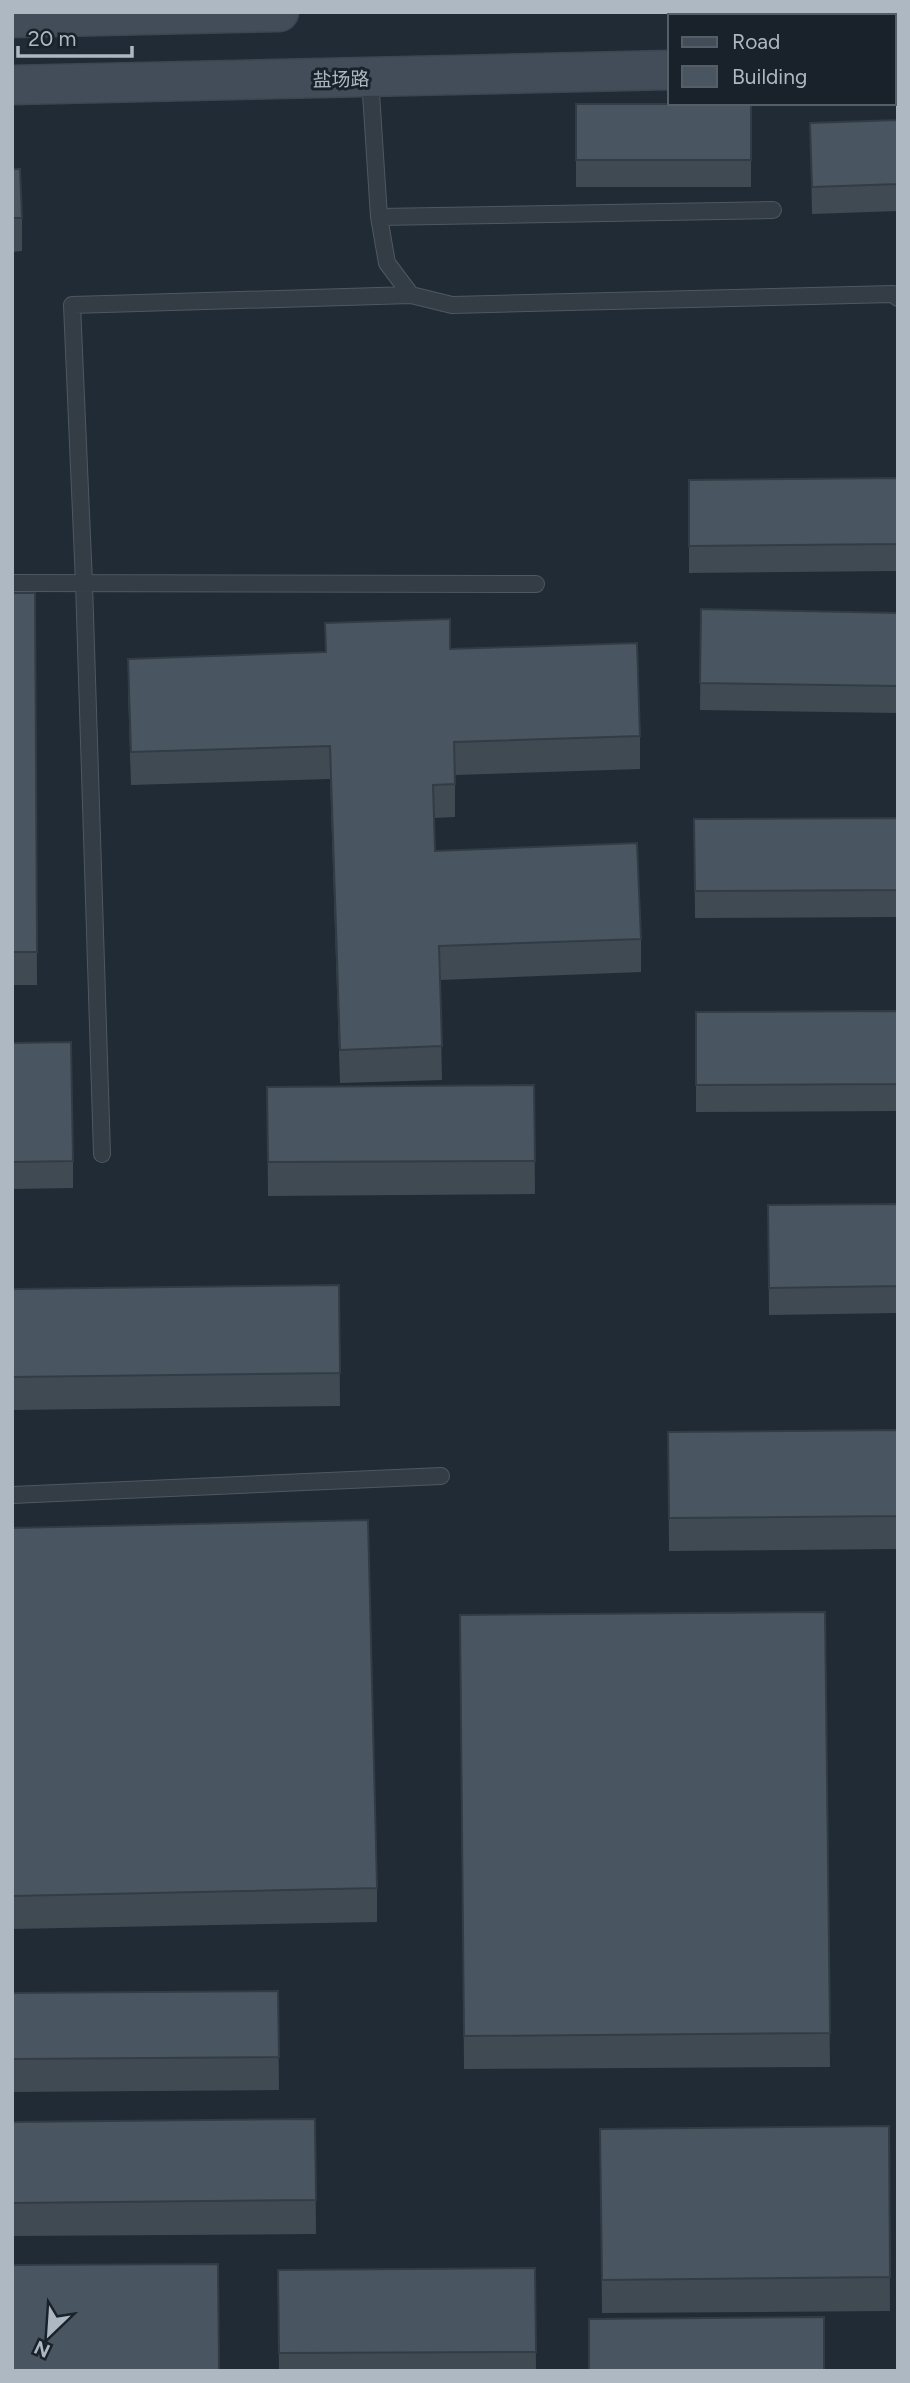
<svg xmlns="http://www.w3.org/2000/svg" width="910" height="2383" viewBox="0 0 910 2383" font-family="Figtree,'Noto Sans SC',sans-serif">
	<rect width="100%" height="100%" fill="#202b35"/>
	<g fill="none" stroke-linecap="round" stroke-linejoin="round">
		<defs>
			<path id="service" d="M370,78L379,217L773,210
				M379,217L387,263L411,295L452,305L893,294L898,298
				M12,583L536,584
				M102,1154L84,583L72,305L411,295
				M12,1495L441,1476"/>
			<path id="secondary" d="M12,18L279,12
				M894,65L898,64
				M12,85L670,70"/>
		</defs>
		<use href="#service" stroke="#4e5861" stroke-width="18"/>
		<use href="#secondary" stroke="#3d4650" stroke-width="41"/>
		<use href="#service" stroke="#343d46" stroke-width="16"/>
		<use href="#secondary" stroke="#424d59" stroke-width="38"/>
	</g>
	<path fill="#3f4a53" d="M576,104H751V187H576Z
		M898,120V211L812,214L810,123Z
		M12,169L22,218V251L12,252Z
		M898,478V571L689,573V480Z
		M12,593H35L37,985H12Z
		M701,609L898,613V713L700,710Z
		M325,623L450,649L640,736V769L455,775V817L434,818L435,851L641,939V972L440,980L442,1080L340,1083L330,779L131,785L128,692V659L325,652Z
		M898,818V917L695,918L694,819Z
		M898,1011V1111L696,1112V1012Z
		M12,1043L73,1161V1188L12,1189Z
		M534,1085L535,1194L268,1196L267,1087Z
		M898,1204V1313L769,1315L768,1205Z
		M339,1285L340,1406L12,1410V1289Z
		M898,1430V1549L669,1551L668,1432Z
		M12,1528L377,1888V1922L12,1929Z
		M825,1612L830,2067L464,2069L460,1615Z
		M278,1991L279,2090L12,2092V1993Z
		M315,2119L316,2234L12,2236V2122Z
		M889,2126L890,2311L602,2313L600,2129Z
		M535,2268L536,2371H279L278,2270Z"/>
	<path fill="#495661" stroke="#333c44" stroke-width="2" d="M576,104H751V160H576Z
		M898,120V184L812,187L810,123Z
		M12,169H20L22,218H12Z
		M898,478V544L689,546V480Z
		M12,593H35L37,952H12Z
		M701,609L898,613V686L700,683Z
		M450,619V649L637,643L640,736L454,742L455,784L433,785L435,851L637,843L641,939L439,946L442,1046L340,1050L330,746L131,752L128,659L326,652L325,623Z
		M898,818V890L695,891L694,819Z
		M898,1011V1084L696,1085V1012Z
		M71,1042L73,1161L12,1162V1043Z
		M534,1085L535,1161L268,1162L267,1087Z
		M898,1204V1286L769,1288L768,1205Z
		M339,1285L340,1373L12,1377V1289Z
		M898,1430V1516L669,1518L668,1432Z
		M368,1520L377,1888L12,1896V1528Z
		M825,1612L830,2033L464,2036L460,1615Z
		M278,1991L279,2057L12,2059V1993Z
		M315,2119L316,2200L12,2203V2122Z
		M889,2126L890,2277L602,2280L600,2129Z
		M218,2264L219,2371H12V2265Z
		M535,2268L536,2352L279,2353L278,2270Z
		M824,2317V2371H589V2319Z"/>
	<g text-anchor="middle" stroke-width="6" stroke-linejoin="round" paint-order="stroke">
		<g font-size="19" fill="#aeb8c3" stroke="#19222a">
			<text transform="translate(341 79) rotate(-1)" y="7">盐场路</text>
		</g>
	</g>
	<rect width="910" height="2383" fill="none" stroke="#aeb8c3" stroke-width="28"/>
	<rect x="668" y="14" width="228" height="91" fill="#19222a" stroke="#555e67" stroke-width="2"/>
	<rect x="682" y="37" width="35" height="10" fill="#424d59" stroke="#555e67" stroke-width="2"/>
	<text x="732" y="49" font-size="21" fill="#aeb8c3">Road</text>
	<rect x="682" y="66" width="35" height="21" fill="#495661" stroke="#555e67" stroke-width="2"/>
	<text x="732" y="84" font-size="21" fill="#aeb8c3">Building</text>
	<g transform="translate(49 2334) rotate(205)" stroke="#19222a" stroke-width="5" paint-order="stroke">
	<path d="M0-5L12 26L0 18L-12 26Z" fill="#aeb8c3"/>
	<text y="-10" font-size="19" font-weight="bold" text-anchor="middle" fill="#aeb8c3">N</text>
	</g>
	<path d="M18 46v10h114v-10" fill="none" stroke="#aeb8c3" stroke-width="3.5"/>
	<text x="28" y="46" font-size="21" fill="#aeb8c3" stroke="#19222a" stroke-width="5" paint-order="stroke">20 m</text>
</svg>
